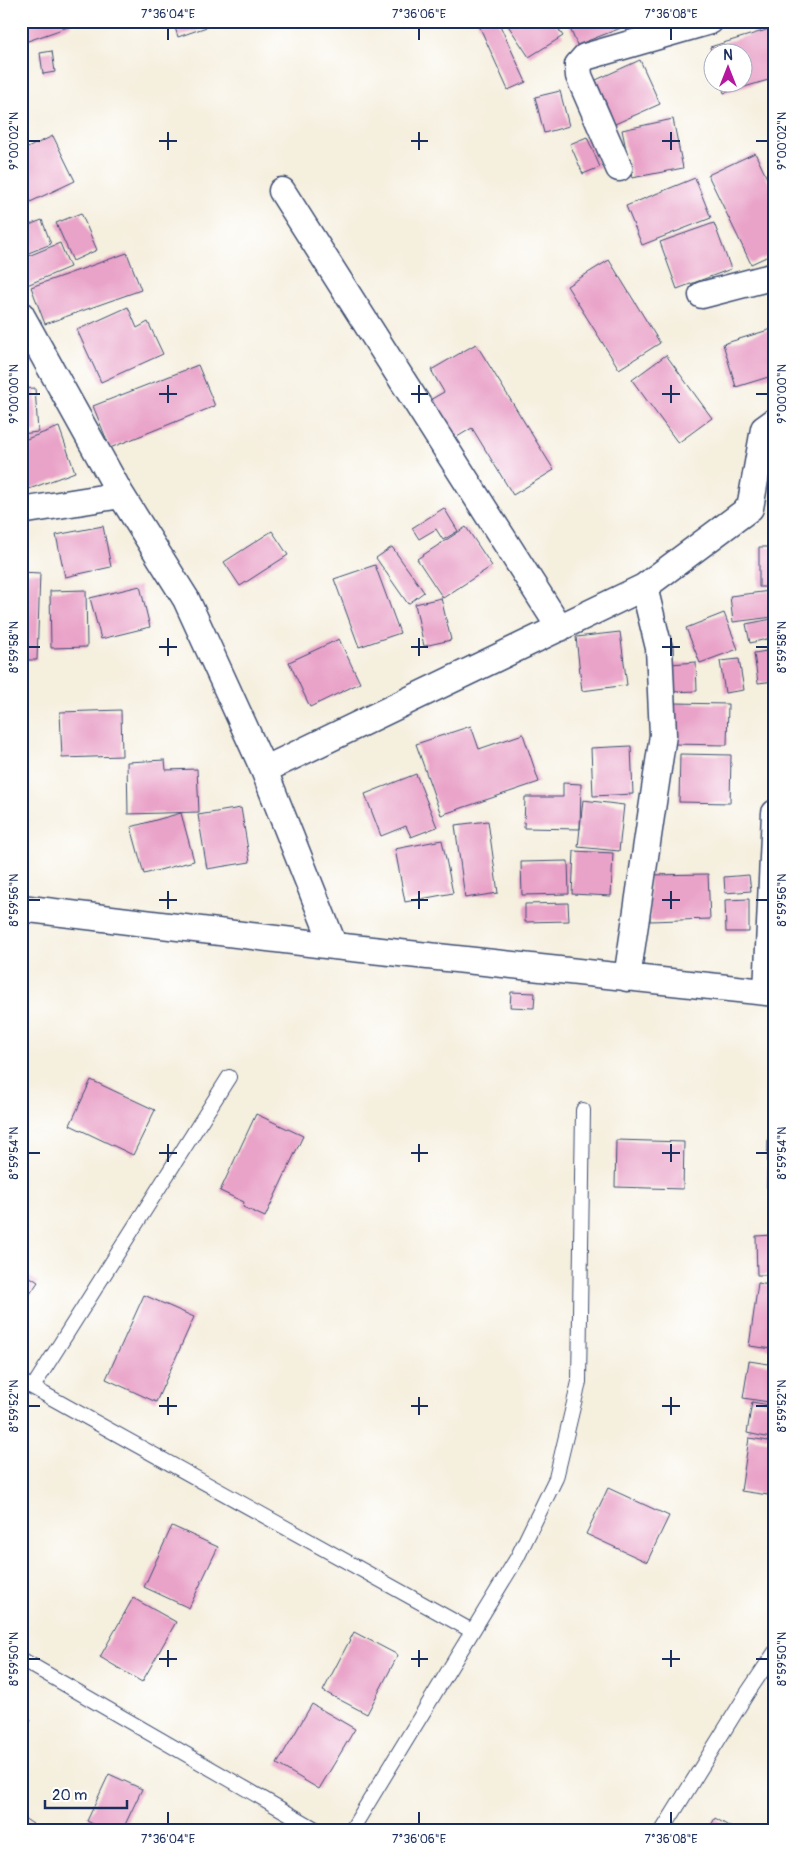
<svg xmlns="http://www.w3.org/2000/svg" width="796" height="1852" viewBox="0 0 796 1852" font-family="Pangolin,sans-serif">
	<rect width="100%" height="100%" fill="#fff"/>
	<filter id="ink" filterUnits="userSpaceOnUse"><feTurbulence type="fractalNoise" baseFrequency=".02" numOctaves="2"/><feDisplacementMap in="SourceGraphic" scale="10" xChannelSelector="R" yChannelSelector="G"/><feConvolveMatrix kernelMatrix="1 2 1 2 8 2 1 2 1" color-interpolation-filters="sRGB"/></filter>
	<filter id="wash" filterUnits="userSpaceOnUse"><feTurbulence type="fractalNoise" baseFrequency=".0096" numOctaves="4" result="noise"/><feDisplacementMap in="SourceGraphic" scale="20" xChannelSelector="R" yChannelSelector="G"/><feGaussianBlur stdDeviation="1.12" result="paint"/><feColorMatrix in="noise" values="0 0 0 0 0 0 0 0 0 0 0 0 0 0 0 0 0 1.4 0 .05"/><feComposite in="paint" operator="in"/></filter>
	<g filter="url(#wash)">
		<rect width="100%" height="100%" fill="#f5efde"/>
		<g id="blocks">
			<path fill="#e9a2c8" d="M21,21H69L71,26L25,42L21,31Z
				M173,21H214L215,24L178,37Z
				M477,21H498L526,82L508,90Z
				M505,21H553L563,36L529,57Z
				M567,21H619L621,28L577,45Z
				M773,28L775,36V78L724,93L721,82H744V52H714L713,57L710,47Z
				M52,51L55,72L43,74L40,53Z
				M640,60L660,104L615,124L596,80Z
				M560,91L569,126L544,133L535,97Z
				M673,119L683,168L632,178L622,130Z
				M53,136L75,181L28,203L21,188V151Z
				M587,137L600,167L583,174L570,144Z
				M755,153L775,195V253L751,264L708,175Z
				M695,178L711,218L642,245L626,206Z
				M81,213L97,250L73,261L56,223Z
				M42,220L51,244L21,256V228Z
				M714,223L731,269L677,289L660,242Z
				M60,243L70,267L27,285L21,271V259Z
				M127,253L141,290L45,324L31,287Z
				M609,260L660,343L619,369L567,286Z
				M128,307L137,328L148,322L163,354L101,382L77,330Z
				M775,328V375L736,387L723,344Z
				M476,344L554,470L513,495L472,428L452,440L428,401L444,392L431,370Z
				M666,355L712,418L678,443L632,380Z
				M198,365L215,406L110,448L93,406Z
				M35,388L38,432L21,434V389Z
				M59,427L75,472L21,492V441Z
				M444,508L458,531L443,540L436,529L419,539L412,528Z
				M103,526L111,567L65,577L56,535Z
				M466,527L492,566L443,598L417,559Z
				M272,531L288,555L240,586L224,562Z
				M392,547L424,592L408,604L376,558Z
				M759,547H775V587H759Z
				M375,565L400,633L359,647L334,579Z
				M21,572L40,573L37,660H21Z
				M140,586L150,627L101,639L90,598Z
				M86,590L87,647L51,648L50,591Z
				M770,591L773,617L733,622L730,596Z
				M441,598L451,640L424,646L415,604Z
				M724,613L738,649L700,663L686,628Z
				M772,619L775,637L750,643L746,624Z
				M620,632L627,685L582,691L576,637Z
				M339,639L360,683L310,707L289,662Z
				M773,650L775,681L758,683L754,653Z
				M739,659L744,690L725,693L720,661Z
				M696,662L697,691L672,692L671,664Z
				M673,703L728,704L727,745L672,744Z
				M121,710L122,756L62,758L60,712Z
				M471,726L479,749L523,734L539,782L441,815L416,744Z
				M631,746L633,794L593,796L591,748Z
				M680,754L731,755L730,803L679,802Z
				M165,760L166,770L197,769L199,812L128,814L127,762Z
				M416,774L437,827L411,837L406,826L381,836L365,794Z
				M563,783L581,784L580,829L524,828L525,797H563Z
				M583,800L624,805L619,851L578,847Z
				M241,808L250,862L207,869L198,815Z
				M181,813L194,861L144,874L131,827Z
				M488,821L498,893L465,898L455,825Z
				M442,840L453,893L405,902L395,849Z
				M574,851L613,853L611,896L572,894Z
				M568,861L569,894L522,895L521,862Z
				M708,874L710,919L650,921L649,875Z
				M749,875L751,891L725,893L724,877Z
				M749,899V932H726L725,900Z
				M568,903L569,921L525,922V904Z
				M511,992L535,993L534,1008L510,1007Z
				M91,1080L155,1110L133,1155L70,1125Z
				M256,1114L303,1136L265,1217L243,1207L244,1202L220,1191Z
				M768,1138L775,1139V1188H767Z
				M616,1140L684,1142L683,1189L615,1187Z
				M774,1235L775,1275H757L756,1236Z
				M21,1271L38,1282L21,1307Z
				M758,1283L775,1286L773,1349L749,1346Z
				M144,1295L194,1317L156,1402L106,1379Z
				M749,1361L775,1365V1403L743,1398Z
				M752,1402L775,1406V1439L747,1433Z
				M749,1438L775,1442V1496L741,1491Z
				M608,1488L669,1516L647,1562L586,1534Z
				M172,1526L218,1547L189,1608L144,1587Z
				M133,1598L176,1622L142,1682L100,1657Z
				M354,1632L398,1655L367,1714L323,1691Z
				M312,1704L355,1729L319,1789L277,1764Z
				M21,1715L31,1720L21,1739Z
				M109,1774L142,1789L122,1831H107L87,1821Z
				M21,1816L33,1824L28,1831H21Z
				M715,1818L737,1831H708Z"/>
		</g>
	</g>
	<g filter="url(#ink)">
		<use href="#blocks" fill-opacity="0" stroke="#3c4c71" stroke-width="1"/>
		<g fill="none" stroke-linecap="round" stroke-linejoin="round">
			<defs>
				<path id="lane" d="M21,1381L472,1631
					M33,1387L229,1077
					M21,1659L319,1831
					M351,1831L517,1558L556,1478L579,1382L583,1110
					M662,1831L748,1692L775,1652"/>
				<path id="street" d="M619,168L579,76L578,65L585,57L710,21
					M282,191L560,628
					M702,295L775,276
					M21,315L121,495L186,599L264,770L334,946
					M21,511L121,495
					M264,770L644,587L750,508L764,429L775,421
					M21,908L334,946L775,993
					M627,978L663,735L659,648L644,587
					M767,992L775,813"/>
			</defs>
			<use href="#lane" stroke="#3c4c71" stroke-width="16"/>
			<use href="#street" stroke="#3c4c71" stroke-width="29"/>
			<use href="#lane" stroke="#fff" stroke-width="14"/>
			<use href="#street" stroke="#fff" stroke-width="26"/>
		</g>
	</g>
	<path fill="none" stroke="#1b2f5e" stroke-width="2" d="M168,28V40M419,28V40M671,28V40M168,132V150M419,132V150M671,132V150M28,141H40M159,141H177M411,141H428M662,141H680M756,141H768M168,385V403M419,385V403M671,385V403M28,394H40M159,394H177M411,394H428M662,394H680M756,394H768M168,638V656M419,638V656M671,638V656M28,647H40M159,647H177M411,647H428M662,647H680M756,647H768M168,891V909M419,891V909M671,891V909M28,900H40M159,900H177M411,900H428M662,900H680M756,900H768M168,1144V1162M419,1144V1162M671,1144V1162M28,1153H40M159,1153H177M411,1153H428M662,1153H680M756,1153H768M168,1397V1415M419,1397V1415M671,1397V1415M28,1406H40M159,1406H177M411,1406H428M662,1406H680M756,1406H768M168,1650V1667M419,1650V1667M671,1650V1667M28,1659H40M159,1659H177M411,1659H428M662,1659H680M756,1659H768M168,1812V1824M419,1812V1824M671,1812V1824"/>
	<rect width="796" height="1852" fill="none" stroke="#fff" stroke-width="55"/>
	<g transform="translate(728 68)"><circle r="24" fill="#ffffff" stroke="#a4acbf"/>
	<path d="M0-4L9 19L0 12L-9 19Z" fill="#b5179e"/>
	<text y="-8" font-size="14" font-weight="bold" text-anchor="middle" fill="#1b2f5e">N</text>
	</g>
	<path d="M45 1800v8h82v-8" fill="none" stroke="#1b2f5e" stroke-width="2.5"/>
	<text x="52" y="1800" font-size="15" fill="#1b2f5e" stroke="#ffffff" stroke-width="4" paint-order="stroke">20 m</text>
	<rect x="28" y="28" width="740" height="1796" fill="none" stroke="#1b2f5e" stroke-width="2"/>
	<g font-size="12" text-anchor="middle" fill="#1b2f5e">
		<text x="168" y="18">7°36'04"E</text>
		<text x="419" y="18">7°36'06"E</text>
		<text x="671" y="18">7°36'08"E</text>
		<text transform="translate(14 141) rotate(-90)" y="4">9°00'02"N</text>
		<text transform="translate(782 141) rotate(-90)" y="4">9°00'02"N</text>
		<text transform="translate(14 394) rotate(-90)" y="4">9°00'00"N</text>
		<text transform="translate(782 394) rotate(-90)" y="4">9°00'00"N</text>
		<text transform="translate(14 647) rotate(-90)" y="4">8°59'58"N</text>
		<text transform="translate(782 647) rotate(-90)" y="4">8°59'58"N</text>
		<text transform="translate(14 900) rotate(-90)" y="4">8°59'56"N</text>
		<text transform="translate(782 900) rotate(-90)" y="4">8°59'56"N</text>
		<text transform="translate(14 1153) rotate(-90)" y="4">8°59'54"N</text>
		<text transform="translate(782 1153) rotate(-90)" y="4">8°59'54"N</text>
		<text transform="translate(14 1406) rotate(-90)" y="4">8°59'52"N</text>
		<text transform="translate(782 1406) rotate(-90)" y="4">8°59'52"N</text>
		<text transform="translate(14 1659) rotate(-90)" y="4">8°59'50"N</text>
		<text transform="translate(782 1659) rotate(-90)" y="4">8°59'50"N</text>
		<text x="168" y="1843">7°36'04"E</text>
		<text x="419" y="1843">7°36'06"E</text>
		<text x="671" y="1843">7°36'08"E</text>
	</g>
</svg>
